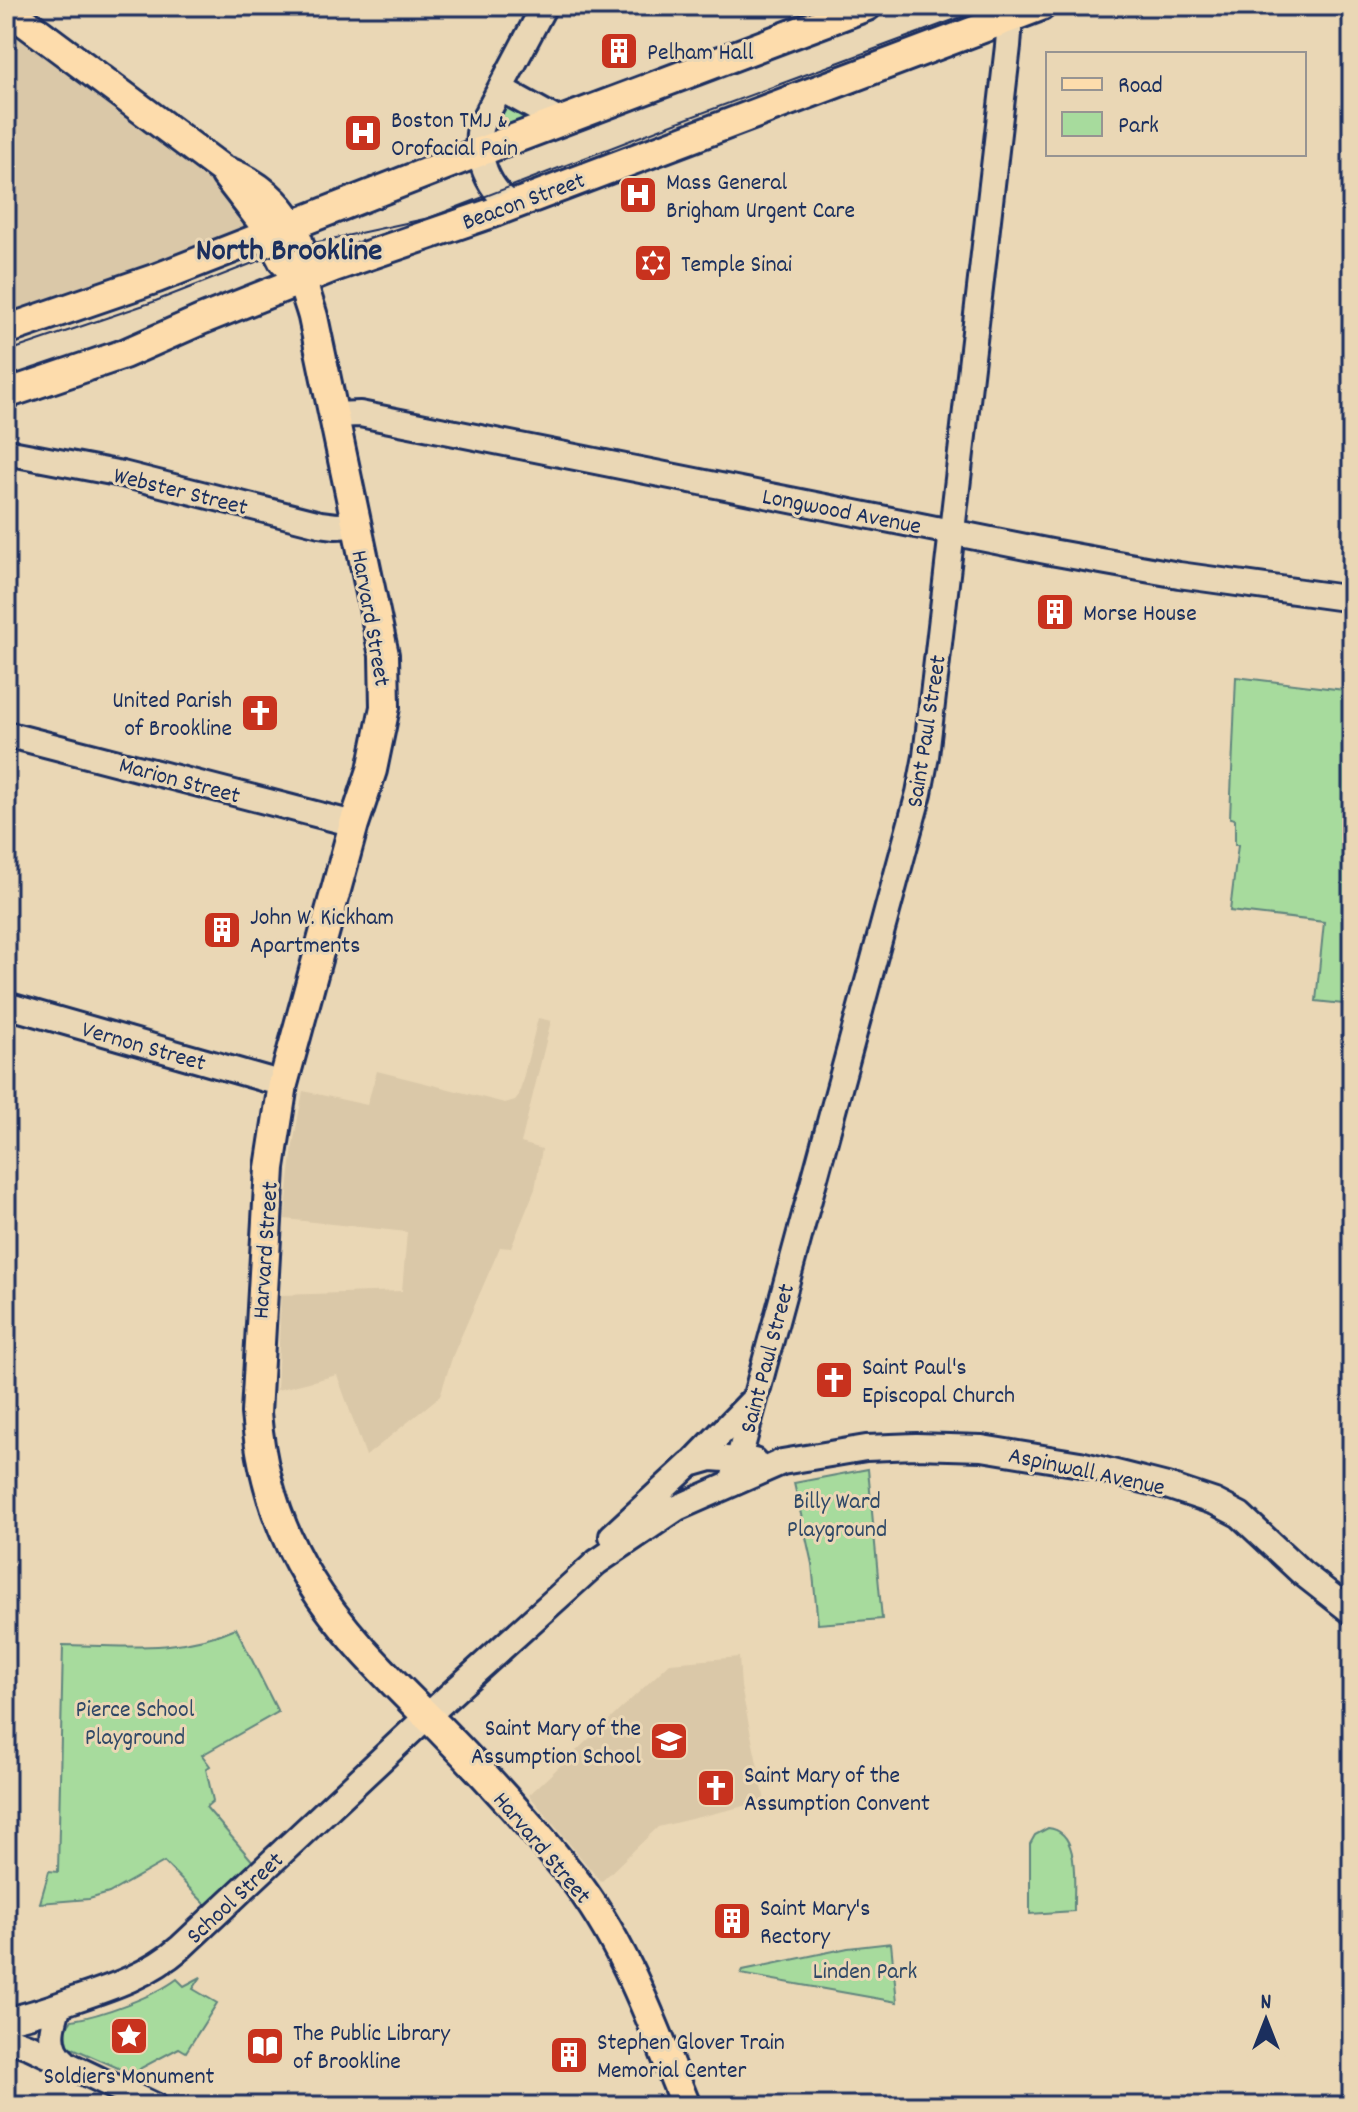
<svg xmlns="http://www.w3.org/2000/svg" width="1358" height="2112" viewBox="0 0 1358 2112" font-family="Dekko,sans-serif">
	<rect width="100%" height="100%" fill="#ead7b5"/>
	<filter id="ink" filterUnits="userSpaceOnUse"><feTurbulence type="fractalNoise" baseFrequency=".0125" numOctaves="2"/><feDisplacementMap in="SourceGraphic" scale="16" xChannelSelector="R" yChannelSelector="G"/><feConvolveMatrix kernelMatrix="1 2 1 2 8 2 1 2 1" color-interpolation-filters="sRGB"/></filter>
	<g filter="url(#ink)">
		<path fill="#dac8a8" d="M6,8L223,170L263,223L6,330Z
			M538,1018L551,1021L521,1143L542,1149L535,1189L511,1248L500,1247L453,1355L440,1396L366,1456L337,1375L277,1390L281,1295L402,1291L407,1232L285,1219L293,1145L303,1091L367,1105L377,1071L505,1103L515,1100L519,1095Z
			M739,1657L741,1687L765,1801L658,1827L601,1882L529,1795L670,1663Z"/>
		<path fill="#a7db9d" stroke="#61857e" stroke-width="2" d="M506,104L528,115L530,121L490,139L487,133L499,108Z
			M1236,677L1352,691V1005L1316,1001L1324,922L1230,911L1238,845H1235V819L1230,818Z
			M868,1469L882,1619L818,1624L812,1564L794,1483Z
			M236,1628L278,1712L202,1755L210,1766L206,1769L213,1801L206,1807L254,1863L208,1907L164,1862L109,1893L89,1899L40,1903L49,1871L58,1872L63,1645C123,1646 180,1653 236,1628Z
			M1048,1828C1082,1831 1073,1886 1074,1911L1030,1914V1844L1035,1835Z
			M891,1943L897,2002L741,1974L743,1970L848,1948Z
			M201,1977L193,1989L217,2003L186,2052L179,2048L141,2068L134,2075L68,2046L66,2029L72,2020C100,2016 155,1996 177,1979L184,1986Z"/>
		<g fill="none" stroke-linecap="round" stroke-linejoin="round">
			<defs>
				<path id="secondary" d="M501,89L559,121
					M516,204C490,199 472,149 481,125L544,6
					M334,415L360,414L1051,552L1179,575L1352,599
					M6,452L122,474L320,524L336,526L356,525
					M6,734L354,824
					M6,1005L283,1084
					M693,1462L753,1400
					M732,1484L919,793L926,756L1008,46L1011,6
					M612,1536L690,1464L711,1458L754,1461
					M59,2005C52,2026 46,2046 65,2062
					M6,2020C29,2016 51,2008 73,2000C113,1987 149,1975 181,1947L450,1695L597,1562L677,1508L782,1462L866,1448L916,1446L982,1448L1080,1464L1167,1486L1215,1502L1240,1515L1301,1572L1352,1612
					M6,2038L31,2047L155,2106"/>
				<path id="primary" d="M6,8L223,170C263,184 293,213 302,255C304,263 302,272 303,280C304,292 310,305 313,317L384,655L385,707L372,770L354,824L283,1084L270,1168L256,1413C261,1471 278,1529 309,1579C343,1635 394,1683 440,1729C485,1775 530,1824 570,1874C625,1943 653,2025 686,2106
					M226,175L263,223L283,261L302,279
					M6,330L157,278L479,152L867,6
					M6,394L124,354L201,320L334,267L489,214L1041,6"/>
			</defs>
			<use href="#secondary" stroke="#1b2f5e" stroke-width="30"/>
			<use href="#primary" stroke="#1b2f5e" stroke-width="34"/>
			<use href="#secondary" stroke="#ead7b5" stroke-width="24"/>
			<use href="#primary" stroke="#fddcac" stroke-width="28"/>
			<path stroke="#1b2f5e" stroke-width="2" d="M6,352L153,302L279,253L318,242L429,218L675,123L991,6"/>
		</g>
	</g>
	<defs>
		<symbol id="building-square" viewBox="-11 -11 22 22"><rect x="-9" y="-9" width="18" height="18" rx="4" fill="#c8321e" stroke="#ead7b5"/><path d="M-4-6H4V6H1V3H-1V6H-4ZM-2.5-4.3h1.7v1.8h-1.7ZM.8-4.3h1.7v1.8H.8ZM-2.5-1h1.7V.8h-1.7ZM.8-1h1.7V.8H.8Z" fill="#fff"/></symbol>
		<symbol id="hospital-square" viewBox="-11 -11 22 22"><rect x="-9" y="-9" width="18" height="18" rx="4" fill="#c8321e" stroke="#ead7b5"/><path d="M-5-5h3v3.5h4V-5h3V5h-3V1.5h-4V5h-3Z" fill="#fff"/></symbol>
		<symbol id="synagogue-square" viewBox="-11 -11 22 22"><rect x="-9" y="-9" width="18" height="18" rx="4" fill="#c8321e" stroke="#ead7b5"/><path d="M0-6.5L5.6 3.2H-5.6ZM0 6.5L5.6-3.2H-5.6Z" fill="#fff"/></symbol>
		<symbol id="church-square" viewBox="-11 -11 22 22"><rect x="-9" y="-9" width="18" height="18" rx="4" fill="#c8321e" stroke="#ead7b5"/><path d="M-1.2-6h2.4v3.5h3.3v2.4h-3.3V6h-2.4V-.1h-3.3v-2.4h3.3Z" fill="#fff"/></symbol>
		<symbol id="school-square" viewBox="-11 -11 22 22"><rect x="-9" y="-9" width="18" height="18" rx="4" fill="#c8321e" stroke="#ead7b5"/><path d="M0-5L7-2L0 1L-7-2ZM-4 1L0 2.5L4 1V4Q0 6-4 4Z" fill="#fff"/></symbol>
		<symbol id="sight-square" viewBox="-11 -11 22 22"><rect x="-9" y="-9" width="18" height="18" rx="4" fill="#c8321e" stroke="#ead7b5"/><path d="M0-6L1.8-2.2L6-1.7L2.9 1.2L3.7 5.4L0 3.3L-3.7 5.4L-2.9 1.2L-6-1.7L-1.8-2.2Z" fill="#fff"/></symbol>
		<symbol id="library-square" viewBox="-11 -11 22 22"><rect x="-9" y="-9" width="18" height="18" rx="4" fill="#c8321e" stroke="#ead7b5"/><path d="M-6-4Q-3-5.5-.7-3.5V5Q-3 3-6 4ZM6-4Q3-5.5 .7-3.5V5Q3 3 6 4Z" fill="#fff"/></symbol>
	</defs>
	<g fill-rule="evenodd">
		<use href="#building-square" x="597" y="29" width="44" height="44"/>
		<use href="#hospital-square" x="341" y="111" width="44" height="44"/>
		<use href="#hospital-square" x="616" y="173" width="44" height="44"/>
		<use href="#synagogue-square" x="631" y="241" width="44" height="44"/>
		<use href="#building-square" x="1033" y="590" width="44" height="44"/>
		<use href="#church-square" x="238" y="691" width="44" height="44"/>
		<use href="#building-square" x="200" y="908" width="44" height="44"/>
		<use href="#church-square" x="812" y="1358" width="44" height="44"/>
		<use href="#school-square" x="647" y="1719" width="44" height="44"/>
		<use href="#church-square" x="694" y="1766" width="44" height="44"/>
		<use href="#building-square" x="710" y="1899" width="44" height="44"/>
		<use href="#sight-square" x="107" y="2014" width="44" height="44"/>
		<use href="#library-square" x="243" y="2024" width="44" height="44"/>
		<use href="#building-square" x="547" y="2033" width="44" height="44"/>
	</g>
	<g text-anchor="middle" stroke-width="6" stroke-linejoin="round" paint-order="stroke">
		<g font-size="24" fill="#1b2f5e" stroke="#ead7b5" text-anchor="start">
			<text x="647" y="59">Pelham Hall</text>
			<text x="391" y="127">Boston TMJ &amp;<tspan x="391" dy="28">Orofacial Pain</tspan></text>
			<text x="666" y="189">Mass General<tspan x="666" dy="28">Brigham Urgent Care</tspan></text>
			<text x="681" y="271">Temple Sinai</text>
			<text x="1083" y="620">Morse House</text>
			<text x="232" y="707" text-anchor="end">United Parish<tspan x="232" dy="28">of Brookline</tspan></text>
			<text x="250" y="924">John W. Kickham<tspan x="250" dy="28">Apartments</tspan></text>
			<text x="862" y="1374">Saint Paul's<tspan x="862" dy="28">Episcopal Church</tspan></text>
			<text x="641" y="1735" text-anchor="end">Saint Mary of the<tspan x="641" dy="28">Assumption School</tspan></text>
			<text x="744" y="1782">Saint Mary of the<tspan x="744" dy="28">Assumption Convent</tspan></text>
			<text x="760" y="1915">Saint Mary's<tspan x="760" dy="28">Rectory</tspan></text>
			<text x="293" y="2040">The Public Library<tspan x="293" dy="28">of Brookline</tspan></text>
			<text x="597" y="2049">Stephen Glover Train<tspan x="597" dy="28">Memorial Center</tspan></text>
			<text x="129" y="2083" text-anchor="middle">Soldiers Monument</text>
		</g>
		<g font-size="24" fill="#1b2f5e" stroke="#ead7b5">
			<text transform="translate(523 200) rotate(-20)" y="8">Beacon Street</text>
			<text transform="translate(181 490) rotate(14)" y="8">Webster Street</text>
			<text transform="translate(842 510) rotate(11)" y="8">Longwood Avenue</text>
			<text transform="translate(372 618) rotate(80)" y="8">Harvard Street</text>
			<text transform="translate(925 731) rotate(-81)" y="8">Saint Paul Street</text>
			<text transform="translate(180 779) rotate(15)" y="8">Marion Street</text>
			<text transform="translate(144 1045) rotate(16)" y="8">Vernon Street</text>
			<text transform="translate(264 1250) rotate(-86)" y="8">Harvard Street</text>
			<text transform="translate(766 1358) rotate(-75)" y="8">Saint Paul Street</text>
			<text transform="translate(1087 1470) rotate(12)" y="8">Aspinwall Avenue</text>
			<text transform="translate(543 1847) rotate(50)" y="8">Harvard Street</text>
			<text transform="translate(234 1897) rotate(-43)" y="8">School Street</text>
		</g>
		<g font-size="24" fill="#304967" stroke="#ead7b5">
			<text x="837" y="1508">Billy Ward<tspan x="837" dy="28">Playground</tspan></text>
			<text x="135" y="1716">Pierce School<tspan x="135" dy="28">Playground</tspan></text>
			<text x="865" y="1978">Linden Park</text>
		</g>
		<g font-size="32" font-weight="bold" fill="#1b2f5e" stroke="#ead7b5">
			<text x="289" y="259">North Brookline</text>
		</g>
	</g>
	<rect width="1358" height="2112" fill="none" stroke="#ead7b5" stroke-width="32"/>
	<rect x="16" y="16" width="1326" height="2080" fill="none" stroke="#1b2f5e" stroke-width="3" filter="url(#ink)"/>
	<rect x="1046" y="52" width="260" height="104" fill="#ead7b5" stroke="#979492" stroke-width="2"/>
	<rect x="1062" y="78" width="40" height="12" fill="#fddcac" stroke="#979492" stroke-width="2"/>
	<text x="1118" y="92" font-size="24" fill="#1b2f5e">Road</text>
	<rect x="1062" y="112" width="40" height="24" fill="#a7db9d" stroke="#979492" stroke-width="2"/>
	<text x="1118" y="132" font-size="24" fill="#1b2f5e">Park</text>
	<g transform="translate(1266 2020)" stroke="#ead7b5" stroke-width="6" paint-order="stroke">
	<path d="M0-6L14 30L0 20L-14 30Z" fill="#1b2f5e"/>
	<text y="-12" font-size="22" font-weight="bold" text-anchor="middle" fill="#1b2f5e">N</text>
	</g>
</svg>
